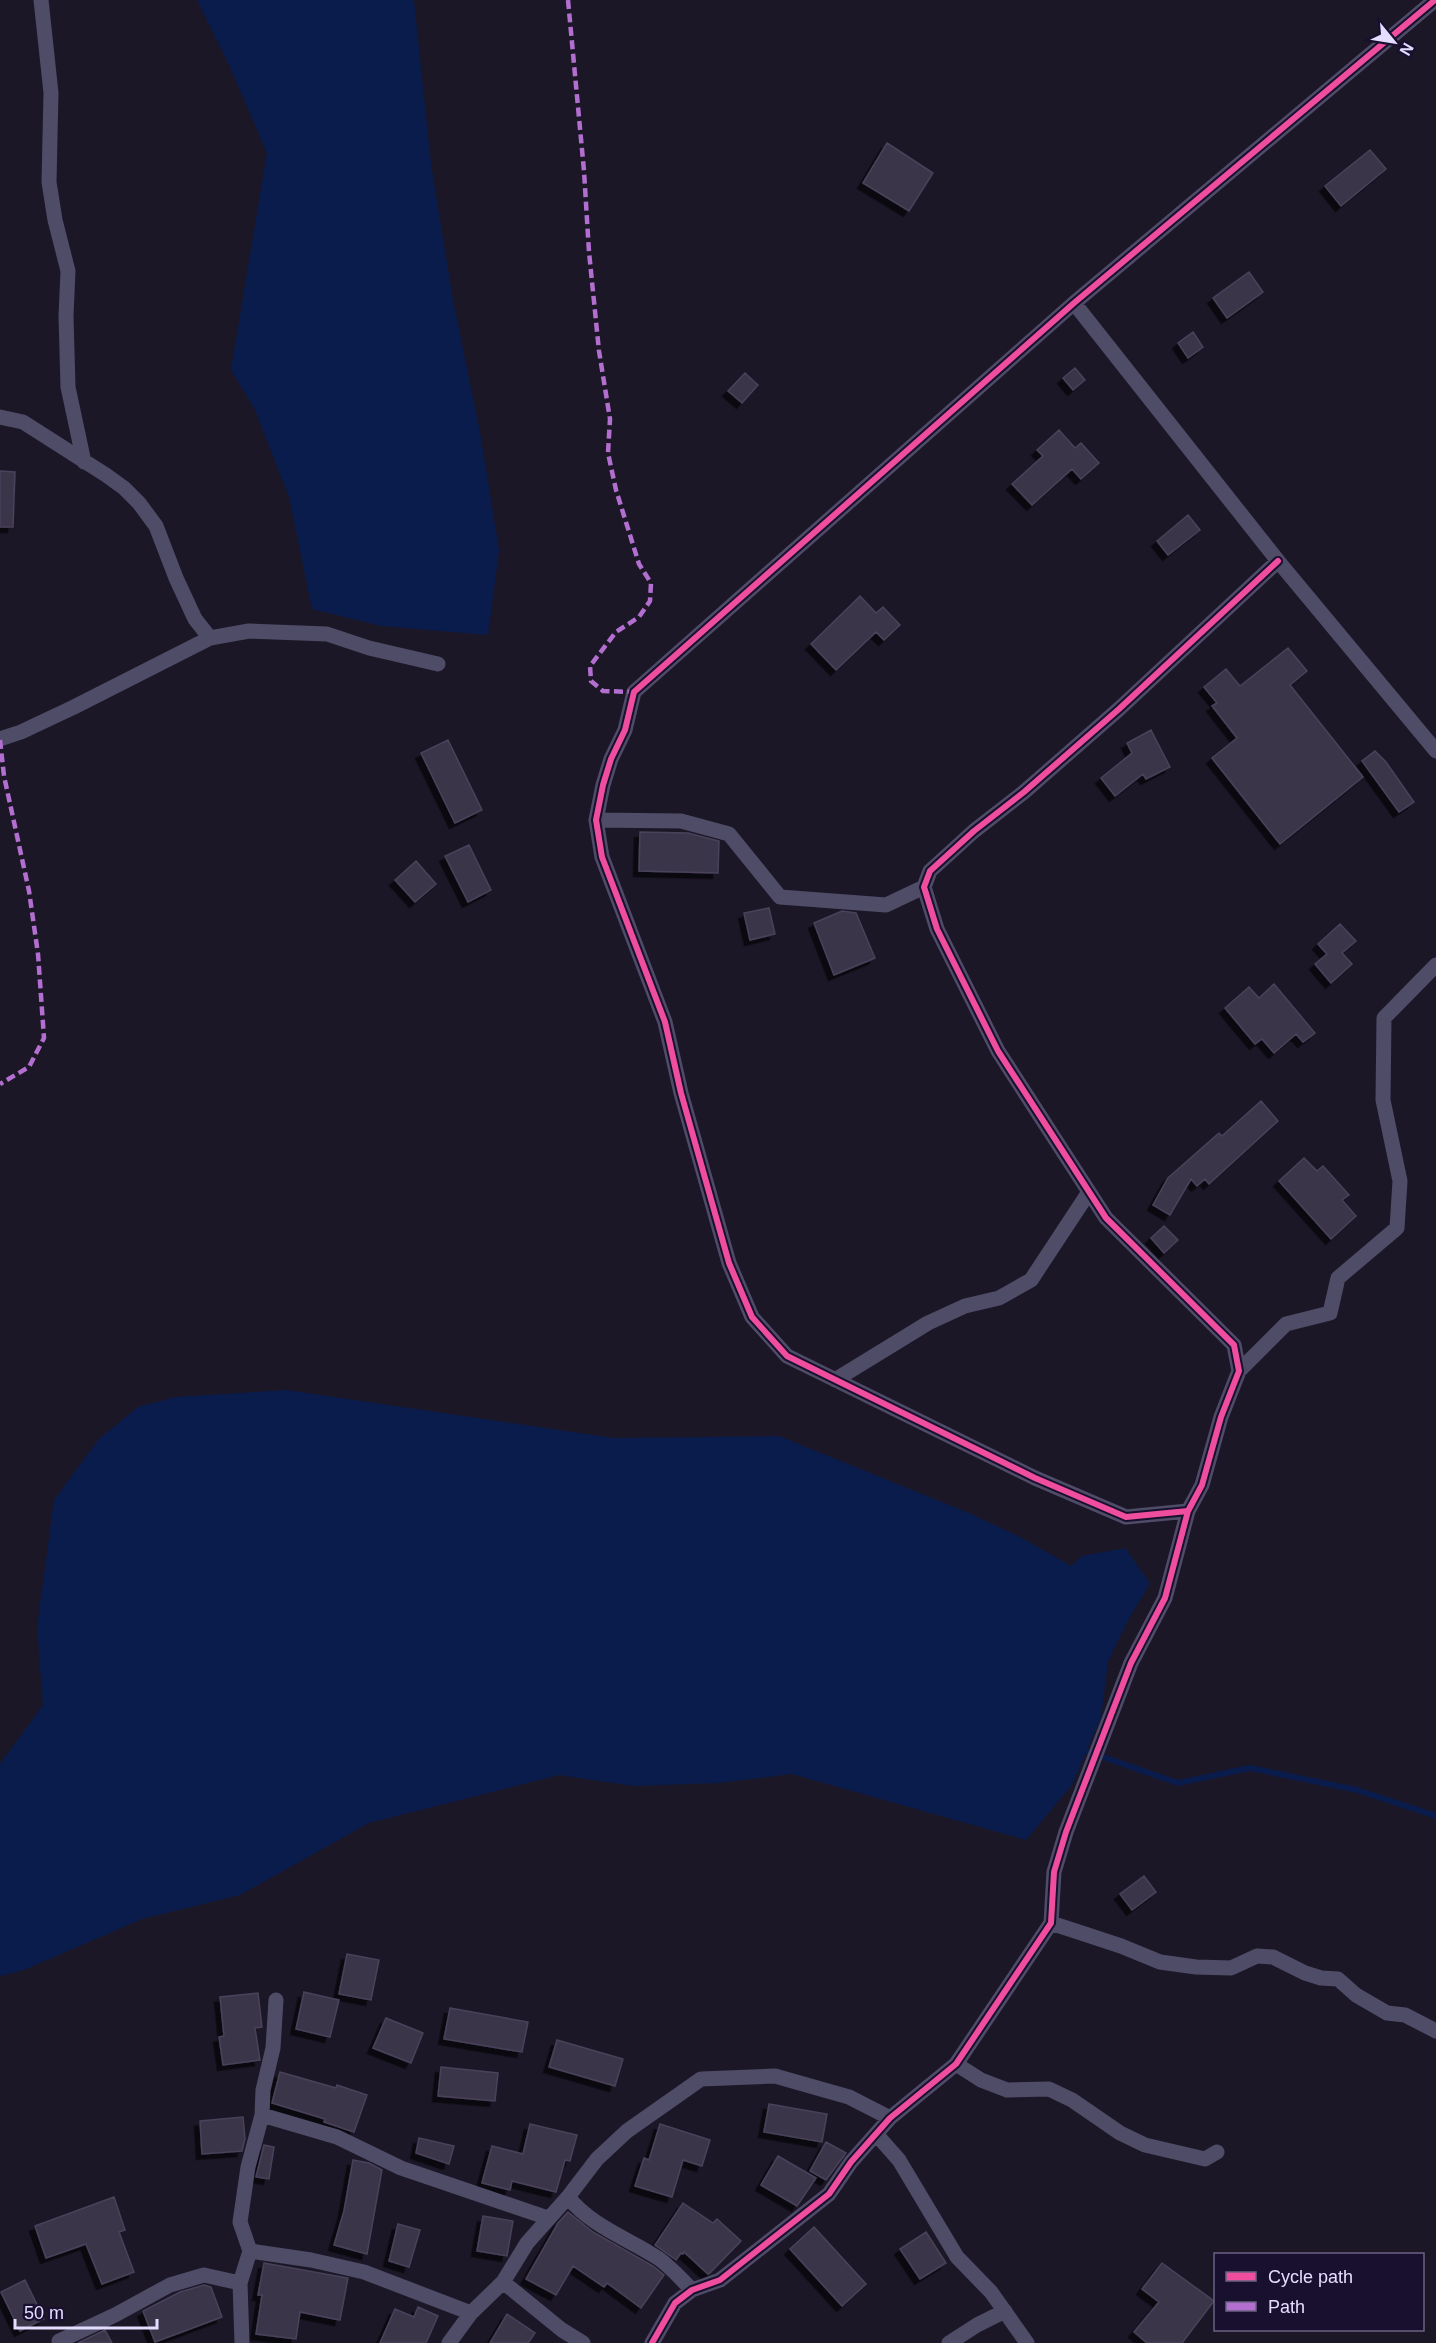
<svg xmlns="http://www.w3.org/2000/svg" width="1436" height="2343" viewBox="0 0 1436 2343" font-family="Arial,sans-serif">
	<defs>
		<filter id="shadow"><feDropShadow dx="-5.5" dy="5.5" stdDeviation="0" flood-color="#0009"/></filter>
	</defs>
	<rect width="100%" height="100%" fill="#1c1727"/>
	<path fill="#0a1c4b" d="M197,0H414L431,164L453,300L480,432L499,550L488,635L381,626L312,609L289,497L254,408L231,370L267,153L228,63Z
		M286,1390L614,1438L779,1436L969,1513L1022,1538L1071,1566L1082,1556L1125,1548L1150,1583L1126,1624L1108,1662L1101,1717L1072,1785L1026,1840L792,1774L718,1783L633,1786L559,1775L369,1823L240,1895L142,1919L24,1970L0,1976V1764L43,1705L37,1627L54,1500L99,1439L138,1407L176,1397Z"/>
	<g fill="none" stroke-linecap="round" stroke-linejoin="round">
		<path stroke="#0a1c4b" stroke-width="6" d="M1080,1749L1178,1783L1250,1768L1357,1790L1436,1816"/>
	</g>
	<path fill="#3b3648" stroke="#49425a" stroke-width="1.5" filter="url(#shadow)" d="M887,143L933,173L909,211L863,183Z
		M1370,150L1386,169L1341,206L1325,186Z
		M1249,272L1263,292L1227,318L1213,298Z
		M1193,332L1203,347L1188,358L1178,343Z
		M1075,368L1085,380L1073,390L1063,378Z
		M745,373L758,385L742,403L728,391Z
		M1059,430L1075,448L1081,443L1099,463L1081,479L1072,469L1032,505L1012,484L1043,456L1037,450Z
		M0,471L15,472L13,527H0Z
		M1188,515L1200,530L1168,555L1157,541Z
		M860,596L876,613L883,607L900,625L884,640L876,632L836,670L811,644Z
		M1288,648L1307,671L1290,685L1363,777L1280,844L1212,758L1237,738L1212,706L1217,703L1204,687L1226,669L1240,686Z
		M1151,730L1170,767L1146,779L1143,774L1115,796L1101,778L1132,753L1127,743Z
		M448,740L482,810L455,823L421,753Z
		M1375,751L1386,762L1414,802L1399,812L1362,761Z
		M640,832L688,833L719,841L718,873L639,871Z
		M469,845L491,890L468,902L445,856Z
		M416,861L436,884L415,902L395,880Z
		M769,908L775,934L750,940L744,913Z
		M842,911L856,913L875,958L834,975L814,923Z
		M1340,924L1356,941L1342,953L1352,964L1331,983L1315,964L1327,954L1318,944Z
		M1274,984L1315,1033L1303,1042L1296,1034L1274,1053L1262,1039L1255,1044L1225,1008L1249,987L1259,998Z
		M1261,1101L1278,1121L1209,1184L1205,1179L1197,1186L1191,1179L1170,1215L1153,1205L1168,1178L1219,1133L1222,1136Z
		M1304,1158L1317,1171L1323,1166L1349,1195L1342,1200L1356,1216L1331,1239L1279,1181Z
		M1164,1226L1178,1240L1164,1253L1151,1238Z
		M1144,1876L1156,1892L1132,1910L1120,1894Z
		M347,1954L379,1960L371,2000L339,1994Z
		M304,1992L339,2000L330,2037L296,2029Z
		M258,1993L262,2027L255,2028L260,2060L223,2065L219,2037L224,2036L220,1997Z
		M450,2008L528,2022L522,2052L444,2039Z
		M386,2018L423,2033L411,2063L373,2048Z
		M557,2040L623,2059L615,2086L549,2067Z
		M441,2067L498,2073L495,2101L438,2096Z
		M280,2072L336,2088L337,2085L367,2095L354,2132L324,2122L325,2119L272,2103Z
		M769,2104L827,2114L822,2142L764,2132Z
		M243,2117L245,2139L242,2151L202,2154L200,2121Z
		M530,2124L577,2135L570,2161L565,2160L556,2192L512,2181L510,2190L482,2183L492,2146L523,2154Z
		M660,2124L710,2140L702,2166L683,2160L672,2197L635,2186L644,2158L649,2160Z
		M419,2138L454,2146L449,2164L416,2153Z
		M826,2142L846,2153L826,2180L810,2171Z
		M264,2145L274,2147L269,2179L256,2177Z
		M778,2156L816,2178L797,2206L761,2185Z
		M353,2160L369,2163L382,2170L367,2254L334,2245L344,2211Z
		M114,2197L125,2230L119,2232L134,2272L102,2284L86,2244L46,2258L35,2226Z
		M683,2203L713,2223L717,2219L741,2241L710,2273L708,2274L684,2252L683,2254L681,2253L676,2260L655,2245Z
		M568,2212L593,2232L653,2266L664,2275L641,2308L607,2283L604,2287L573,2266L556,2295L526,2279L558,2223Z
		M483,2216L513,2221L507,2256L477,2251Z
		M398,2224L420,2230L409,2267L389,2261Z
		M814,2227L866,2284L842,2306L790,2249Z
		M926,2232L946,2263L920,2279L900,2249Z
		M264,2263L348,2278L340,2320L300,2312L296,2339L256,2334L262,2295H258Z
		M1162,2263L1214,2301L1182,2343H1147L1134,2332L1159,2302L1142,2289Z
		M25,2280L44,2319L20,2331L1,2292Z
		M204,2285L211,2287L222,2317L155,2342L143,2311L180,2292Z
		M418,2307L438,2316L426,2343H380L395,2309L414,2317Z
		M507,2314L535,2333L528,2343H490Z
		M105,2330L112,2343H78Z"/>
	<g fill="none" stroke-linecap="round" stroke-linejoin="round">
		<path stroke="#4f4c68" stroke-width="15" d="M41,0L51,93L49,182L55,220L68,271L66,316L68,387L84,462
			M1074,303L1278,561L1436,751
			M0,417L23,422L106,475L124,488L139,503L156,526L176,578L195,619L210,638
			M0,739L21,732L74,707L210,638L249,631L327,634L369,648L438,664
			M596,820L681,821L729,834L780,897L886,905L924,887
			M1239,1371L1286,1324L1330,1313L1338,1278L1397,1228L1400,1181L1383,1100L1384,1018L1436,965
			M835,1380L928,1323L965,1306L999,1298L1031,1280L1089,1192
			M1188,1511L1126,1517L1035,1478L787,1356L752,1317L729,1263L681,1093L665,1022L602,857L596,820L603,785L611,759L625,730L634,692L1074,303L1435,0
			M1051,1923L1121,1946L1160,1962L1196,1967L1231,1968L1257,1956L1273,1957L1305,1973L1321,1978L1338,1979L1356,1995L1387,2013L1405,2015L1436,2031
			M956,2064L981,2080L1007,2090L1049,2089L1072,2100L1120,2133L1145,2145L1205,2159L1217,2152
			M262,2115L337,2137L401,2168L548,2218
			M876,2134L899,2160L957,2257L991,2292L1027,2343
			M568,2197C591,2226 627,2238 658,2258C670,2266 681,2279 692,2290
			M250,2251L311,2260L364,2272L471,2313
			M503,2282L562,2330L583,2343
			M59,2341L115,2315L170,2285L204,2275L240,2283
			M242,2343L240,2283L250,2251L240,2222L248,2167L262,2115L263,2090L273,2048L276,2000
			M449,2343L471,2313L503,2282L527,2243L568,2197L597,2159L627,2131L701,2079L775,2076L849,2097L890,2118
			M652,2343L675,2303L692,2290L720,2280L829,2194L851,2162L890,2118L956,2064L1051,1923L1054,1872L1066,1832L1131,1663L1165,1598L1188,1511L1202,1485L1221,1417L1239,1371L1234,1345L1106,1218L998,1051L937,929L924,887L930,871L974,831L1024,792L1119,709L1278,561
			M949,2343L977,2325L1005,2311"/>
		<path stroke="#b36fd0" stroke-width="4.5" stroke-dasharray="9 4.5" stroke-linecap="butt" d="M568,0L584,171L589,252L599,351L610,419L608,453L616,490L639,564L651,583L650,601L639,617L616,632L590,666L591,681L603,691L634,692
			M0,740L4,776L29,891L38,954L44,1038L29,1067L0,1084"/>
		<defs>
			<path id="cycleway" d="M1188,1511L1126,1517L1035,1478L787,1356L752,1317L729,1263L681,1093L665,1022L602,857L596,820L603,785L611,759L625,730L634,692L1074,303L1435,0
				M652,2343L675,2303L692,2290L720,2280L829,2194L851,2162L890,2118L956,2064L1051,1923L1054,1872L1066,1832L1131,1663L1165,1598L1188,1511L1202,1485L1221,1417L1239,1371L1234,1345L1106,1218L998,1051L937,929L924,887L930,871L974,831L1024,792L1119,709L1278,561"/>
		</defs>
		<use href="#cycleway" stroke="#18102e" stroke-width="10"/>
		<use href="#cycleway" stroke="#ef4d9e" stroke-width="6"/>
	</g>
	<rect x="1214" y="2253" width="210" height="78" fill="#18102e" stroke="#6a6282" stroke-width="1.5"/>
	<rect x="1226" y="2272" width="30" height="9" fill="#ef4d9e" stroke="#6a6282" stroke-width="1.5"/>
	<text x="1268" y="2283" font-size="18" fill="#e4ddff">Cycle path</text>
	<rect x="1226" y="2302" width="30" height="9" fill="#b36fd0" stroke="#6a6282" stroke-width="1.5"/>
	<text x="1268" y="2313" font-size="18" fill="#e4ddff">Path</text>
	<g transform="translate(1394 42) rotate(120)" stroke="#18102e" stroke-width="4.5" paint-order="stroke">
	<path d="M0-4.5L10 22L0 15L-10 22Z" fill="#e4ddff"/>
	<text y="-9" font-size="16" font-weight="bold" text-anchor="middle" fill="#e4ddff">N</text>
	</g>
	<path d="M15 2319v9h142v-9" fill="none" stroke="#e4ddff" stroke-width="3"/>
	<text x="24" y="2319" font-size="18" fill="#e4ddff" stroke="#18102e" stroke-width="4.5" paint-order="stroke">50 m</text>
</svg>
